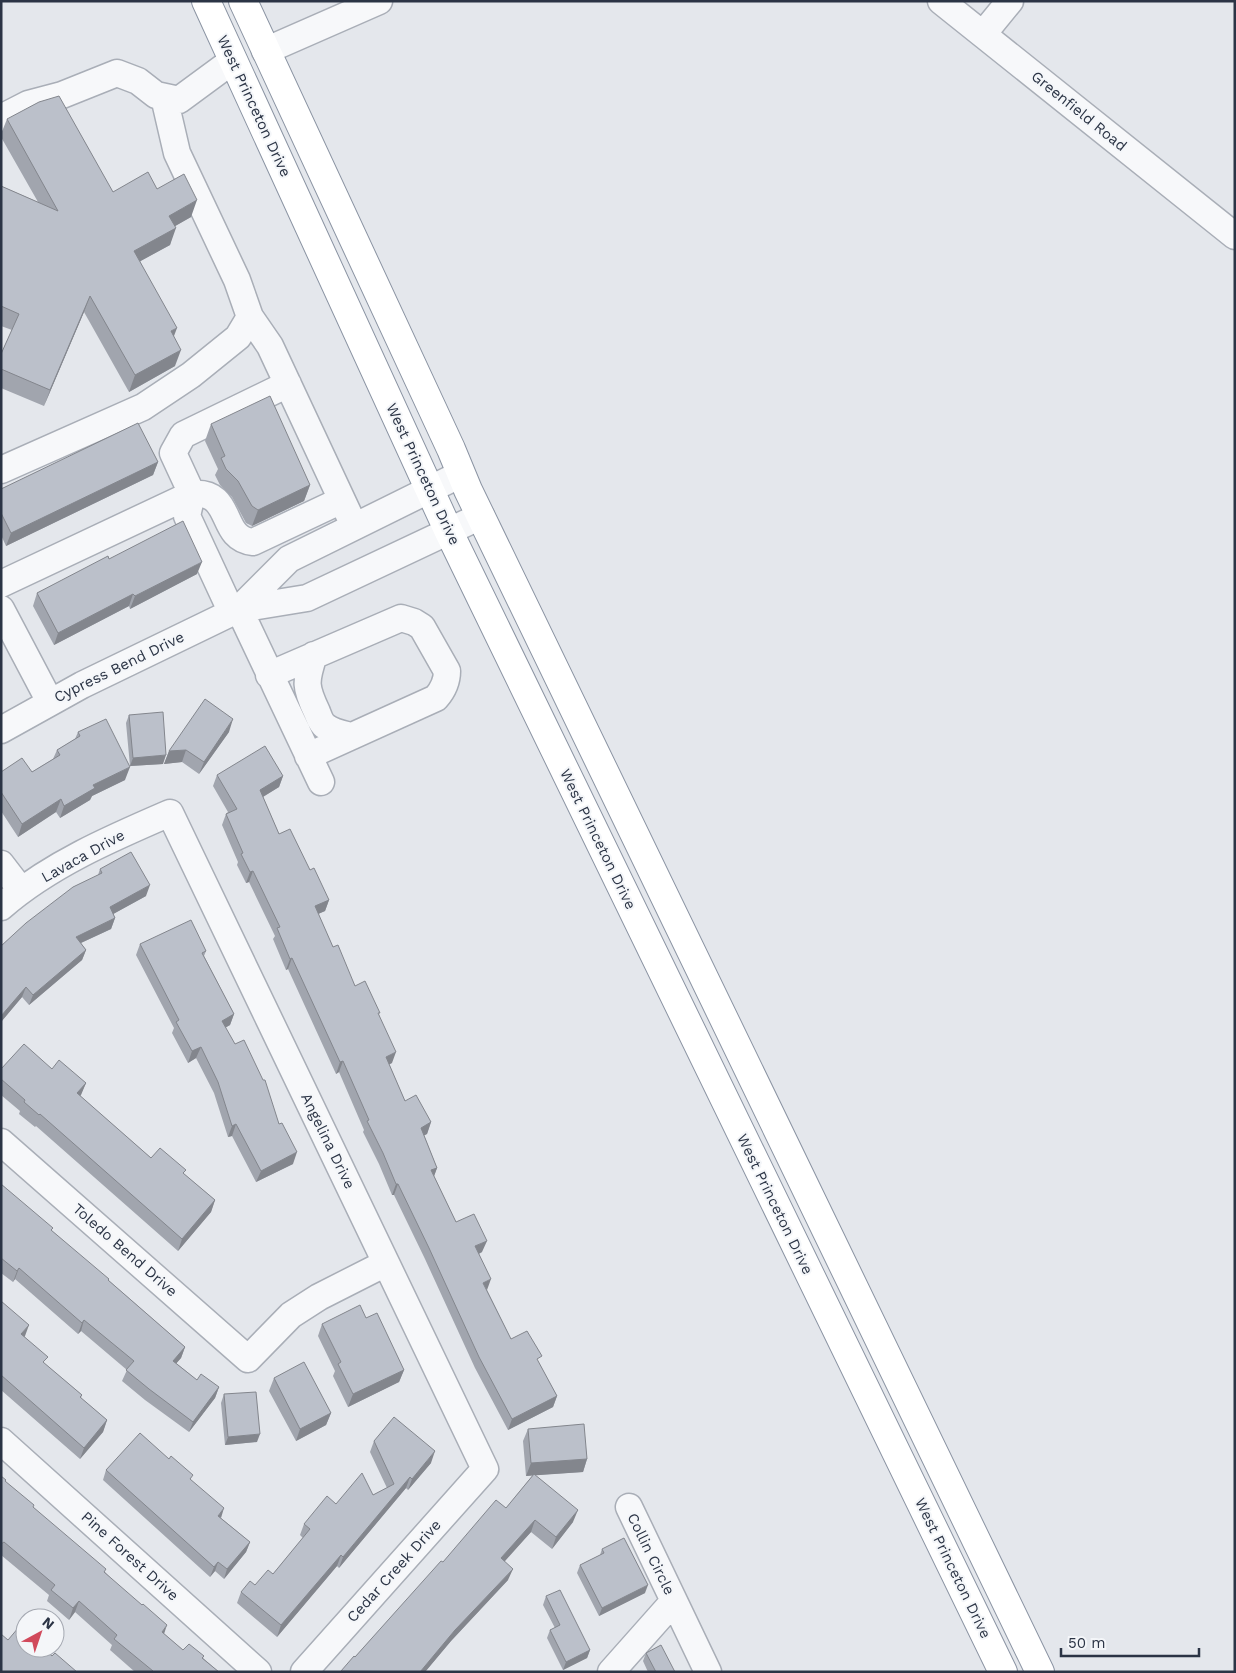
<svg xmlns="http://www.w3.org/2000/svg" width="1236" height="1673" viewBox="0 0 1236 1673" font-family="'Work Sans',sans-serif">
	<rect width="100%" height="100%" fill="#e4e7ec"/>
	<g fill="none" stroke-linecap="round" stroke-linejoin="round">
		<defs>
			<path id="minor" d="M941,1L1235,236
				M983,34L1010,1
				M265,51L379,1
				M1,118L28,104L62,95L117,73L138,81L156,95L179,100L232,61
				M250,317L270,346L349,515
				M1,470L143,407L191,375L238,337L250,317L237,280L177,153L164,97
				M461,474L289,559L239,609L307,598L481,516
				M1,584L192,494L173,453L183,435L288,384
				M1,609L50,702
				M232,613L187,516L192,494C235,490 218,539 253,542L342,500
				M314,655C305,682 305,687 317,712C319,717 321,723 325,726C332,732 343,734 351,736
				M269,675L401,618L414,622L422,627L447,671C447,682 443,690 436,698L308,756
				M1,730L82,685L239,609L321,782
				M1,864L21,890
				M1,907C49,865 112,838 170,813L485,1469L304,1672
				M1,1142L248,1359L291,1315L319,1297L386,1263
				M1,1441L258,1672
				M629,1507L708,1672
				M611,1672L674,1601"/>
			<path id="highway" d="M206,1L449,532L1003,1672
				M243,1L451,449L468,490L1040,1672"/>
		</defs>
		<use href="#minor" stroke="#a9aeb7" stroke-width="29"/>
		<use href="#highway" stroke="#8b94a3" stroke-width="30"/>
		<use href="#minor" stroke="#f7f8fa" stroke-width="26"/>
		<use href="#highway" stroke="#fff" stroke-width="28"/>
	</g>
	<path fill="#a1a5ae" d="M7,119L113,192L157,189L191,217L175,226L170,245L140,261L174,336L175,366L129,392L84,312L44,406L1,388V354L12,330L1,326V186L38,202L1,137V134Z
		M211,424L310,485L304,501L252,526L246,523L232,497L220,485L215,475L218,469L205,441Z
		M158,462L153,475L6,546L1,535V489Z
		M109,559L197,574L130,609L129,606L54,645L33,606L37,593Z
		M129,715L163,764L130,766L126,723Z
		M78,732L125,780L92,796L90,800L60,818L56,812L18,837L1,811V772H32L53,759L57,750L75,739Z
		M229,732L199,774L182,762L164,764L169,751Z
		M217,775L283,776L279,787L263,797L279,834L310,870L329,900L325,911L318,914L333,947L355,986L379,1015L392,1063L389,1064L405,1101L431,1122L427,1134L424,1135L437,1168L434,1176L456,1222L482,1252L479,1254L487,1290L511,1339L539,1363L557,1396L553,1407L508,1430L475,1368L425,1259L394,1195H392L379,1164L363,1132L364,1130L339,1072L336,1074L288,969L286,970L273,939L275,936L249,882L246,883L237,865L238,862L222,825L226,814L228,812L213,786Z
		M100,869L146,896L113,914L115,918L111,929L81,943L86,950L82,960L29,1005L22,997L1,1022V946L98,875Z
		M140,944L206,951L204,956L234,1014L230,1025L225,1028L279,1124L293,1164L256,1182L232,1136L228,1137L214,1093L196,1058L188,1063L172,1033L174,1028L136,955Z
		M1,1069H52L86,1083L80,1096L151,1158L184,1174L215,1200L211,1212L178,1251L36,1126L35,1127L19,1114L20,1111L1,1095Z
		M1,1184L52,1231L185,1347L181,1358L176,1363L197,1380L219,1387L215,1398L189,1432L145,1400L122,1381L127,1370L81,1331L78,1334L15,1279L13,1282L1,1273Z
		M1,1301L25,1337L45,1364L82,1395L81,1398L107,1420L103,1432L80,1459L1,1390Z
		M322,1324L404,1370L399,1382L348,1407L333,1376L335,1371L318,1336Z
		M274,1378L331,1413L326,1425L296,1441L269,1391Z
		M224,1394L257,1442L225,1445L221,1403Z
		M528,1429L587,1459L583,1472L535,1475L573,1522L552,1549L531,1532L504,1561L508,1580L451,1641L425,1672H341L443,1562L506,1508L533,1475L526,1476L523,1441Z
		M374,1441L431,1463L408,1490L406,1488L339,1568L337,1566L277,1637L237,1603L241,1592L255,1585L273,1574L303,1538L300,1535L304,1524L336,1504L373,1495L387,1488L370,1452Z
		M106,1470L191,1480L221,1518L250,1542L246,1552L224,1579L215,1571L210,1577L103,1480Z
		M1,1476L5,1481L33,1507L105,1572L164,1634L183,1650L204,1656L203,1658L219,1672H135L110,1650L112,1645L75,1612L69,1620L47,1601L49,1595L1,1555Z
		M602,1549L645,1593L599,1616L577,1573L580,1565L600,1555Z
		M546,1596L590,1650L587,1658L563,1670L547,1638L550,1630L555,1628L543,1605Z
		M646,1653L675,1672H648L643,1661Z"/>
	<path fill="#83868d" d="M197,200L191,217L163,233L169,216Z
		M176,228L170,245L128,268L134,251Z
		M90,296L84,312L44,406L50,390Z
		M177,328L171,344V331Z
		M181,350L175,366L129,392L135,375Z
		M158,462L153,475L6,546L11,533Z
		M310,485L304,501L252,526L258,510Z
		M202,562L197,574L130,609L135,596Z
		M133,594L129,606L54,645L58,633Z
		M233,719L229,732L199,774L204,762Z
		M186,750L182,762L164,764L169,751Z
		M166,755L163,764L130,766L133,758Z
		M130,767L125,780L92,796L90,800L60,818L64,806L93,785Z
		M283,776L279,787L256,801L260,790Z
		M61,799L56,812L18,837L22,824Z
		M253,871L249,882L246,883L250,872Z
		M150,885L146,896L106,918L110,907Z
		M329,900L325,911L311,917L315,906Z
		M115,918L111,929L72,947L76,937Z
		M86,950L82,960L29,1005L33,995Z
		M292,958L288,969L286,970L290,959Z
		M26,987L22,997L1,1022V1016Z
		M234,1014L230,1025L217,1032L222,1021Z
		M201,1047L196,1058L188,1063L192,1051Z
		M396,1052L392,1063L382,1068L386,1057Z
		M343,1061L339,1072L336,1074L340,1062Z
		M86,1083L81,1095L73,1105L77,1093Z
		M431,1122L427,1134L417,1139L421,1128Z
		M236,1124L232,1136L228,1137L232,1126Z
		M297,1152L293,1164L256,1182L261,1171Z
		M437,1168L433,1179L431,1170Z
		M396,1184H398L394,1195H392Z
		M215,1200L211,1212L178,1251L182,1239Z
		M487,1241L482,1252L471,1257L475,1246Z
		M19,1268L15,1279L13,1282L17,1271Z
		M491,1279L487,1290L483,1283Z
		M84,1320L81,1331L78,1334L82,1323Z
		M29,1325L25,1336L17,1345L21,1334Z
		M185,1347L181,1358L169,1372L173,1361Z
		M404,1370L399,1382L348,1407L353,1394Z
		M219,1387L215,1398L189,1432L193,1422Z
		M557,1396L553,1407L508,1430L512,1419Z
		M331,1413L326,1425L296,1441L300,1429Z
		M107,1420L103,1432L80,1459L84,1448Z
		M260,1434L257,1442L225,1445L228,1437Z
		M435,1451L431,1463L408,1490L412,1479Z
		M587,1459L583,1472L526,1476L531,1463Z
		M410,1477L406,1488L339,1568L343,1557Z
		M224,1508L221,1518L218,1516Z
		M578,1510L573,1522L552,1549L556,1537Z
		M535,1520L531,1532L497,1570L501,1558Z
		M250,1542L246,1552L224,1579L227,1569Z
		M341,1555L337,1566L277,1637L281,1625Z
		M218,1562L215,1571L210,1577L214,1567Z
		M513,1569L508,1580L451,1641L425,1672H420L455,1630Z
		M648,1585L645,1593L599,1616L602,1608Z
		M79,1601L75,1612L69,1620L73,1608Z
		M167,1625L163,1637L162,1632Z
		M590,1650L587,1658L563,1670L566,1662Z"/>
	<path fill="#bbc0ca" stroke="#83868d" d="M59,96L113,192L148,172L157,189L184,174L197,200L169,216L176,228L134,251L177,328L171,331L181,350L135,375L90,296L50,390L1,369V354L19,314L1,306V252L2,251H1V186L58,211L7,119L39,102Z
		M270,396L310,485L258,510L252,506L238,481L226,469L221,458L225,456L211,424Z
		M138,423L158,462L11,533L1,513V489Z
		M183,521L202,562L135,596L133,594L58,633L37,593L108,556L109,559Z
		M205,699L233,719L204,762L186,750L169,751Z
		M163,712L166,755L133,758L129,715Z
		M106,719L130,767L93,785L95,788L64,806L61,799L22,824L1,792V772L22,758L32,772L60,755L57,750L80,736L78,732Z
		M265,746L283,776L260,790L279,834L290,829L310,870L314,868L329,900L315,906L333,947L338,945L355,986L365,981L380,1013H378L396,1052L386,1057L405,1101L416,1095L431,1122L421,1128L437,1168L431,1170L456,1222L474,1214L487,1241L475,1246L491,1279L483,1283L511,1339L527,1331L542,1356L537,1359L557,1396L512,1419L479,1357L429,1248L398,1184H396L383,1153L367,1121L369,1120L343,1061L340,1062L292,958L290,959L277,928L280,927L253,871L250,872L241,854L243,853L226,814L237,809L217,775Z
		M131,852L150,885L110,907L115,918L76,937L86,950L33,995L26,987L1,1016V961L2,960L1,959V946L26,923L73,887L102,873L100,869Z
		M191,920L206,951L202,953L234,1014L222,1021L235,1044L244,1040L263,1080H265L279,1124L282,1123L297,1152L261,1171L236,1124L232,1126L218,1082L201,1047L192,1051L176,1022L179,1020L140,944Z
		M24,1044L52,1069L59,1060L86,1083L77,1093L151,1158L160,1148L186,1170L183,1173L215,1200L182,1239L40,1114L39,1115L24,1102L25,1100L1,1079V1069Z
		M1,1184L53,1228L51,1230L109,1279L108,1280L185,1347L173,1361L197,1380L201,1374L219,1387L193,1422L149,1389L126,1370L134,1361L84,1320L82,1323L19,1268L17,1271L1,1258Z
		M1,1301L29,1325L21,1334L48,1357L43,1362L82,1395L80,1397L107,1420L84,1448L1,1375Z
		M360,1305L366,1318L377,1313L404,1370L353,1394L338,1364L341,1362L322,1324Z
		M304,1362L331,1413L300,1429L274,1378Z
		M256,1392L260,1434L228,1437L224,1394Z
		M394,1417L435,1451L412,1479L410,1477L343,1557L341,1555L281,1625L241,1592L250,1581L255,1585L268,1570L273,1574L310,1529L304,1524L327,1496L336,1504L362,1473L373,1495L394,1484L374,1441Z
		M584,1424L587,1459L531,1463L528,1429Z
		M140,1433L169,1459L171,1456L193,1475L190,1479L224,1508L218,1516L250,1542L227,1569L218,1562L214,1567L106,1470Z
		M534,1474L578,1510L556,1537L535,1520L501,1558L513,1569L455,1630L420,1672L341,1671L354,1656L355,1657L441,1561L443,1562L496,1500L506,1508Z
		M1,1476L6,1480L5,1481L34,1505L33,1507L106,1569L104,1572L142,1605L143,1604L167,1625L162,1632L183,1650L189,1644L204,1656L202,1658L219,1672H152L153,1671L114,1639L117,1635L79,1601L73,1608L51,1590L55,1585L4,1542L1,1544Z
		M624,1538L648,1585L602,1608L580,1565L604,1553L602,1549Z
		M560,1590L590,1650L566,1662L550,1630L560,1625L546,1596Z
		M19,1627L25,1632V1648H43L52,1656L55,1653L77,1672H1V1634L8,1640Z
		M661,1645L675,1672H656L646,1653Z"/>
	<g text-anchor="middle" stroke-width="4" stroke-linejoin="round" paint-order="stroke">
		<g font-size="15" fill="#2b3445" stroke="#f4f6f9">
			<text transform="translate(254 106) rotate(65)" y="5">West Princeton Drive</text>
			<text transform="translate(1079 111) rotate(39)" y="5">Greenfield Road</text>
			<text transform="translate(423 474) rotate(65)" y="5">West Princeton Drive</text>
			<text transform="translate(119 667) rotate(-26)" y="5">Cypress Bend Drive</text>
			<text transform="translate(598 839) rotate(64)" y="5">West Princeton Drive</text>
			<text transform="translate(83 856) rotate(-29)" y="5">Lavaca Drive</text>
			<text transform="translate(328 1141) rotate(64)" y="5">Angelina Drive</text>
			<text transform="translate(775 1204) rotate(64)" y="5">West Princeton Drive</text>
			<text transform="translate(125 1250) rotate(41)" y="5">Toledo Bend Drive</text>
			<text transform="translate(651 1554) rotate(64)" y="5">Collin Circle</text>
			<text transform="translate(130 1556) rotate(42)" y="5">Pine Forest Drive</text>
			<text transform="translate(953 1568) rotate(64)" y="5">West Princeton Drive</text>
			<text transform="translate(394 1571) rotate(-48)" y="5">Cedar Creek Drive</text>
		</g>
	</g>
	<rect width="1236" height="1673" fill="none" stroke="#2b3445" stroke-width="5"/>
	<g transform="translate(40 1633) rotate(40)"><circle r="24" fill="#f4f6f9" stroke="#a4a8b1"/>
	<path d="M0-4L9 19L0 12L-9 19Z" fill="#d1495b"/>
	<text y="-8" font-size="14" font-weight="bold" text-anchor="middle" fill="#2b3445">N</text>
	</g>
	<path d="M1061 1648v8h138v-8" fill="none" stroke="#2b3445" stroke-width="2.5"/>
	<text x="1068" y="1648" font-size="15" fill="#2b3445" stroke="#f4f6f9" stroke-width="4" paint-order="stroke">50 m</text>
</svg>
